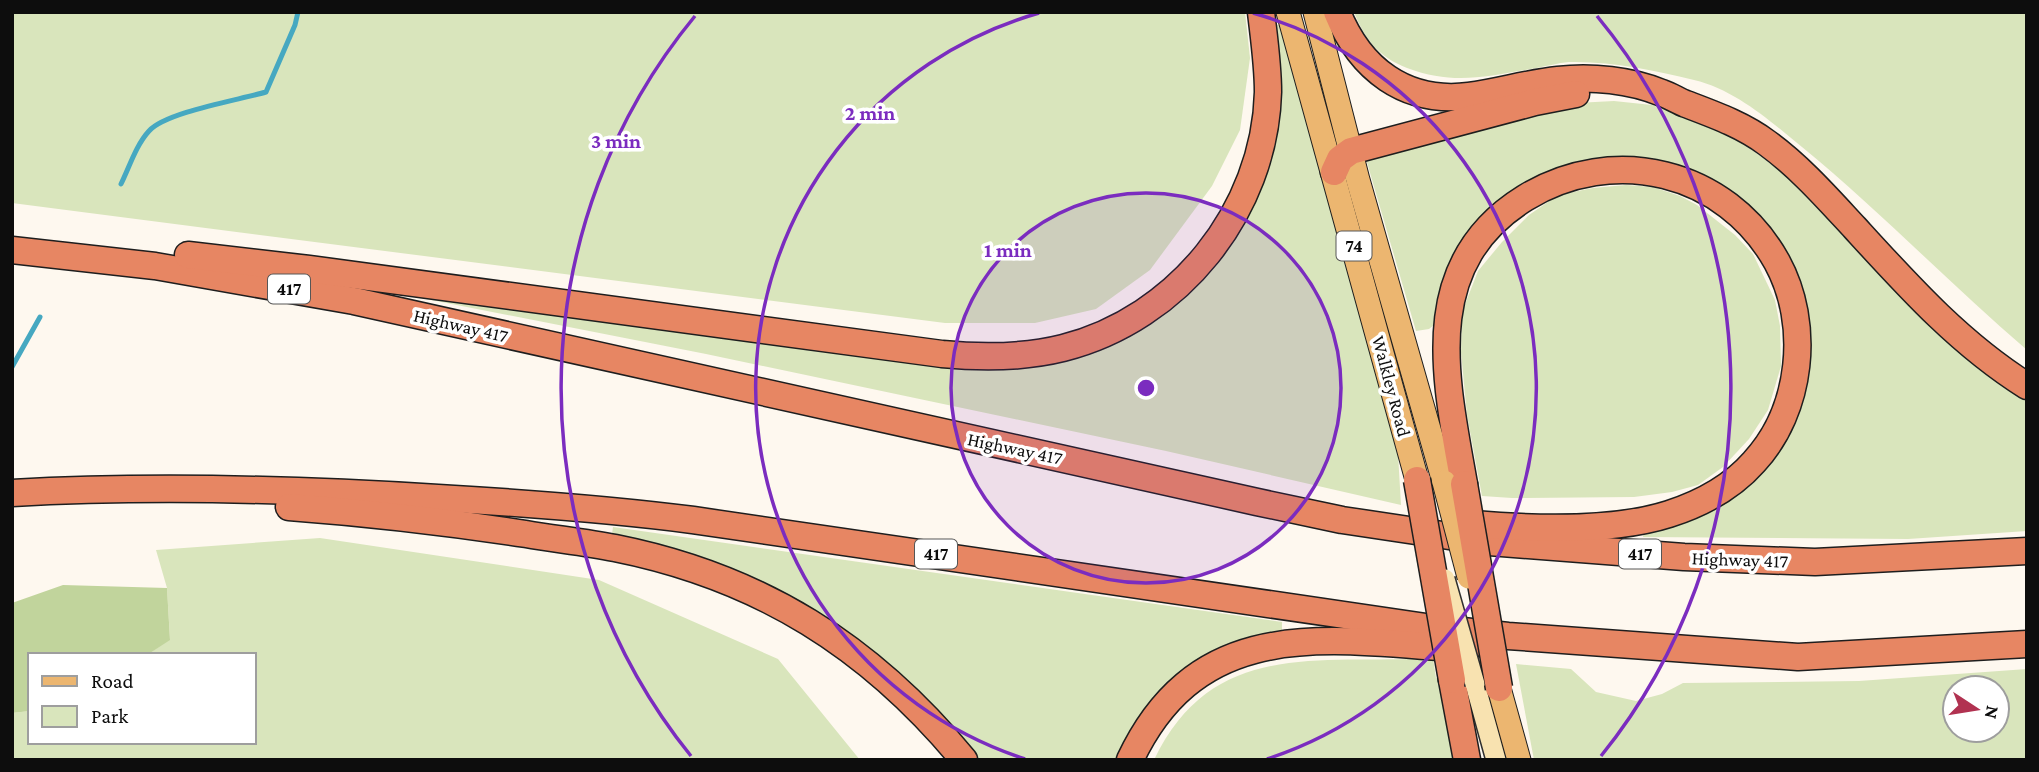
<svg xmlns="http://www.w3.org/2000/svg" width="2039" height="772" font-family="'Crimson Pro',serif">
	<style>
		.green { fill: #d9e5bc; fill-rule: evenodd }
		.forest { fill: #c1d49c }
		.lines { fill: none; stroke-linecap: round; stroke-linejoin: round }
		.stream { stroke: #46a8c1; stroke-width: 5 }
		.secondary-casing { stroke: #2f2f2f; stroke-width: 22 }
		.primary-casing { stroke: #1e1e1e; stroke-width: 25 }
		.motorway-casing { stroke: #1e1e1e; stroke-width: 29 }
		.secondary { stroke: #f8e2b0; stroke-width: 19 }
		.primary { stroke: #ecb670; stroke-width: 23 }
		.motorway { stroke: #e78663; stroke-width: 26 }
		.secondary-bridge-casing { stroke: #2f2f2f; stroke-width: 22; stroke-linecap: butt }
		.primary-bridge-casing { stroke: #1e1e1e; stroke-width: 25; stroke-linecap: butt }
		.motorway-bridge-casing { stroke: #1e1e1e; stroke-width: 29; stroke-linecap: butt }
		.secondary-bridge { stroke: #f8e2b0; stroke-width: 19 }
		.primary-bridge { stroke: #ecb670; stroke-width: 23 }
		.motorway-bridge { stroke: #e78663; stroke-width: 26 }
		.ring { fill: none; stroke: #7b2cbf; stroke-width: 3.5 }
		.labels { text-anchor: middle; stroke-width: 7; stroke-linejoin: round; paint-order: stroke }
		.shield { fill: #fff; stroke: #565656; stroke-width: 2 }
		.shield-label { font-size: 18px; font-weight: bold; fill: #0d0d0d }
		.street-label { font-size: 19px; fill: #0d0d0d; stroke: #fff }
		.centre { fill: #7b2cbf; stroke: #fff; stroke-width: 3.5 }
		.ring-label { font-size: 21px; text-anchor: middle; font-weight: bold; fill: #7b2cbf; stroke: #fff; stroke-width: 7; stroke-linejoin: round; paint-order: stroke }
	</style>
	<rect width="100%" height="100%" fill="#fef8ef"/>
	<!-- green -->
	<g class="green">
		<polygon points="12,12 1245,12 1250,58 1240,130 1212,186 1150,270 1096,309 1035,323 945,323 12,203"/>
		<path d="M1354,12H2027V350C1950,284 1880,211 1802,147C1770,121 1736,90 1694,80C1653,70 1611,61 1569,62C1558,63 1547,66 1537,68C1488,76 1455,86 1407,68C1379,57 1365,40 1354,12Z"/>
		<polygon points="1281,24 1398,454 1401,505 1166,451 706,354 421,298 421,291 863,351 1099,347 1238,228 1270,27"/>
		<polygon points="1614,101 1652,105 1680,112 1734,137 1782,172 1873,265 2027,394 2027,531 1908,539 1643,537 1645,528 1690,514 1797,408 1783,253 1653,165 1504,204 1434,325 1429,329 1416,331 1366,159 1576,103"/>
		<polygon points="1626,185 1653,187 1680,196 1697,205 1735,235 1753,254 1775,300 1780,326 1781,366 1768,410 1749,439 1723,467 1698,485 1672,492 1634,497 1512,498 1482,496 1467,415 1461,352 1462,312 1478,271 1502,242 1529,215 1558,195 1593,188"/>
		<polygon points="613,527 1282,622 1282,635 1189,668 1167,685 1142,715 1121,760 973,760 894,671 611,541"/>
		<polygon points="320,538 599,580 778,659 860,760 12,760 12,713 30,711 30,742 254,742 254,655 147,655 170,639 167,588 156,550"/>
		<path d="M1433,658L1436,678H1440L1460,760H1154C1213,637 1321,665 1433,658Z"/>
		<path d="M1516,664L1571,669L1596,692L1636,701L1662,694L1683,683L1859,681L2027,669V760H1534ZM1955,688H1997V730H1955Z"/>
	</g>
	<!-- forest -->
	<polygon class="forest" points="63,585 167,588 170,640 147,655 30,655 30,711 12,713 12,603"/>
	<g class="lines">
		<!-- stream -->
		<g class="stream">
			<path d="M121,184C129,168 136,145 149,131C166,112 239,100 266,92L295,25L298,12"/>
			<polyline points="12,367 40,317"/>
		</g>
		<!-- secondary casing -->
		<g class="secondary-casing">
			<polyline id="secondary" points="1475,684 1496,760"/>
		</g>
		<!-- primary casing -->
		<g class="primary-casing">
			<g id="primary">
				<polyline points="1288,12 1417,480"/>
				<polyline points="1315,12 1358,180 1444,482"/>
				<polyline points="1499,688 1519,760"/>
			</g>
		</g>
		<!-- motorway casing -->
		<g class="motorway-casing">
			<g id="motorway">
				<path d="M1337,12C1360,69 1405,104 1469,96C1499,92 1528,83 1558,80C1591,76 1631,80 1662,93C1671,96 1678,101 1686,104C1715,115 1743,125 1767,143C1800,167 1828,199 1855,228C1908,286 1960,344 2027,386"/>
				<polyline points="1334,172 1340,159 1351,151 1535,102 1576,94"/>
				<polyline points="12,250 155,266 354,301 1257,502 1342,520 1489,542 1684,557 1815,562 2027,551"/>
				<path d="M188,255L309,269L942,354C983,358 1023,358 1063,348C1178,319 1265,211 1268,92C1268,65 1264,38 1261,12"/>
				<path d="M1464,484C1446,381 1417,265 1525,198C1613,144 1726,170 1777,262C1811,324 1802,410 1754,462C1732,487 1700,504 1669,514C1613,532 1532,529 1473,524"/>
				<path d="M12,493C155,485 296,489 438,498C523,503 608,509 693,520L1426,627L1508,636L1798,657L2027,644"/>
				<path d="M289,507C369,513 447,522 526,534C555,539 585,542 615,548C760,577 870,646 964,760"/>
				<polyline points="1452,680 1467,760"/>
				<path d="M1130,760C1200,611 1332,641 1467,649"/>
			</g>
		</g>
		<!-- secondary -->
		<use href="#secondary" class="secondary"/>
		<!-- primary -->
		<use href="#primary" class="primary"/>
		<!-- motorway -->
		<use href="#motorway" class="motorway"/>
		<!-- secondary-bridge casing -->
		<g class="secondary-bridge-casing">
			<polyline id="secondary-bridge" points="1445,579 1475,684"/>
		</g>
		<!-- primary-bridge casing -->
		<g class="primary-bridge-casing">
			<polyline id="primary-bridge" points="1444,482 1469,577"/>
		</g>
		<!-- motorway-bridge casing -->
		<g class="motorway-bridge-casing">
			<g id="motorway-bridge">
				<polyline points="1417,480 1452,680"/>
				<polyline points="1464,484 1499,688"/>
			</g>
		</g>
		<!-- secondary-bridge -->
		<use href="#secondary-bridge" class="secondary-bridge"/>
		<!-- primary-bridge -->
		<use href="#primary-bridge" class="primary-bridge"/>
		<!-- motorway-bridge -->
		<use href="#motorway-bridge" class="motorway-bridge"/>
	</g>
	<!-- distance rings -->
	<circle cx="1146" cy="388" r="195" fill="#7b2cbf" fill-opacity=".12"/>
	<g class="ring">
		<circle cx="1146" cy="388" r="195"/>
		<path d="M1025 759A390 390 0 0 1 1039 13M1253 13A390 390 0 0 1 1267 759"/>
		<path d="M691 756A585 585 0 0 1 695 16M1597 16A585 585 0 0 1 1601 756"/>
	</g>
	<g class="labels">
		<!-- shield labels -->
		<g class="shield">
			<rect x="1336.5" y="231.5" width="35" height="29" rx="5"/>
			<rect x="268" y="274.5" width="42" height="29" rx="5"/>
			<rect x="915" y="539.5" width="42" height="29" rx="5"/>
			<rect x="1619" y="539.5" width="42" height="29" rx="5"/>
		</g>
		<g class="shield-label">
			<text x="1354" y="252">74</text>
			<text x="289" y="295">417</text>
			<text x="936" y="560">417</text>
			<text x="1640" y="560">417</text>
		</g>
		<!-- street labels -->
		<g class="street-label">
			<text transform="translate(461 325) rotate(13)" y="7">Highway 417</text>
			<text transform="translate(1392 386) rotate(75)" y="7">Walkley Road</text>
			<text transform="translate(1015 448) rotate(12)" y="7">Highway 417</text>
			<text transform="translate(1740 559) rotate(2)" y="7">Highway 417</text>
		</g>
	</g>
	<circle cx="1146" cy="388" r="10" class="centre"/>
	<g class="ring-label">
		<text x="870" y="120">2 min</text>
		<text x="616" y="148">3 min</text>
		<text x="1008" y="257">1 min</text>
	</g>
	<!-- border -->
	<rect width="2039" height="772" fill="none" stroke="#0d0d0d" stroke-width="28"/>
	<!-- legend -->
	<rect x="28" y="653" width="228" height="91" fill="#ffffff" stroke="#9e9e9e" stroke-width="2"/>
	<rect x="42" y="676" width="35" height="10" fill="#ecb670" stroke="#9e9e9e" stroke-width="2"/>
	<text x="91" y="688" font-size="21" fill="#0d0d0d">Road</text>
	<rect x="42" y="706" width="35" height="21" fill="#d9e5bc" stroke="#9e9e9e" stroke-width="2"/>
	<text x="91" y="723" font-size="21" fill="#0d0d0d">Park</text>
	<!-- north arrow -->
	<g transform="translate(1976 709) rotate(102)"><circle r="33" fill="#ffffff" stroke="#9e9e9e" stroke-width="2"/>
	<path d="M0-5L12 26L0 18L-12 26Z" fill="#b13251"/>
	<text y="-10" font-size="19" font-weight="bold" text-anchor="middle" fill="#0d0d0d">N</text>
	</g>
</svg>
